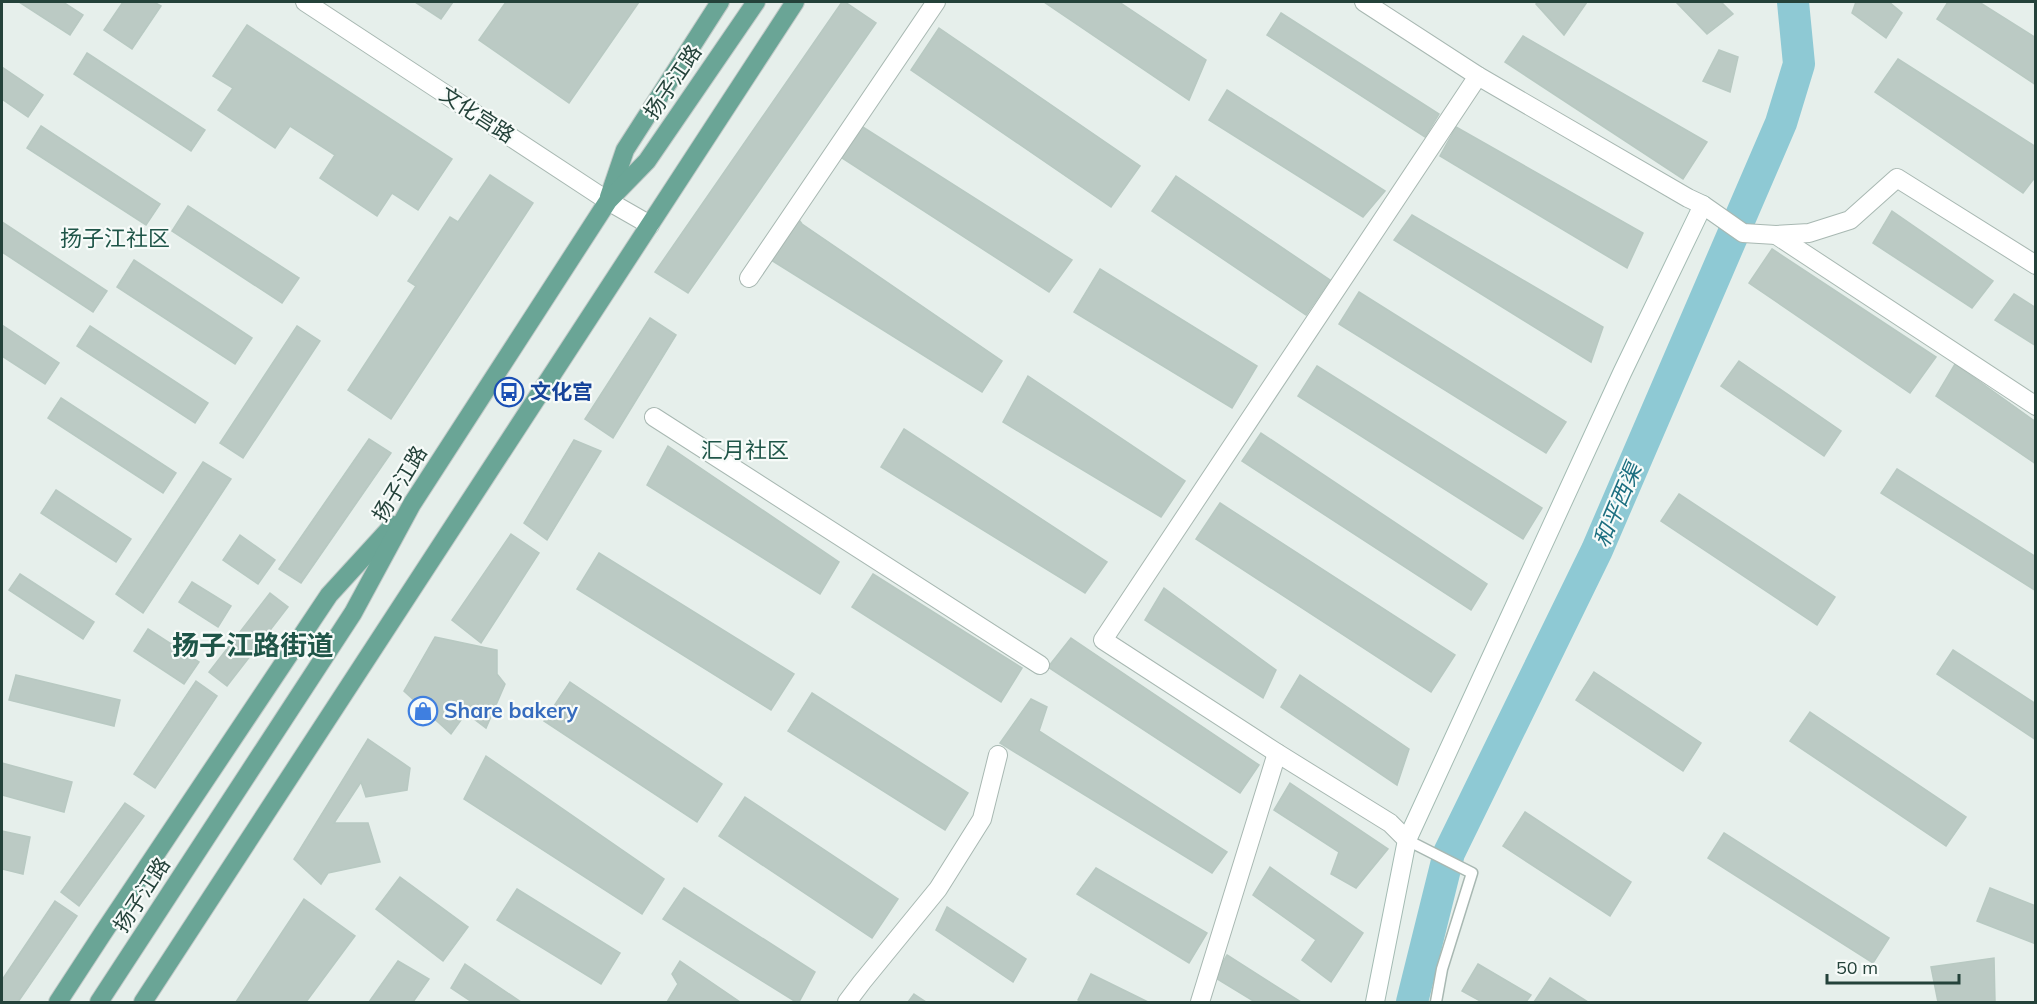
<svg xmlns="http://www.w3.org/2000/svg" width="2037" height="1004" font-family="Mulish,'Noto Sans SC',sans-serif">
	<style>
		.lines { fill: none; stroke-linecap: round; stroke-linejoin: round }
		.river { stroke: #8ec9d4; stroke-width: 32 }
		.building { fill: #bbcac4; stroke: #b8c9c2; stroke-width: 1.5 }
		.lane-casing { stroke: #a8b8b2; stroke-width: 13 }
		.street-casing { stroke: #a8b8b2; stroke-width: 20 }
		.secondary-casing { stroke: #a4bbb3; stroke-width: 20 }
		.primary-casing { stroke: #c2cac8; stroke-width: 20 }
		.lane { stroke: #fff; stroke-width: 10 }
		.street { stroke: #fff; stroke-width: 18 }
		.secondary { stroke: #fff; stroke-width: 18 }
		.primary { stroke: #6aa596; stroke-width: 18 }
		.labels { text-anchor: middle; stroke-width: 4.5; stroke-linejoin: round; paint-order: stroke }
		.street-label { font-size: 21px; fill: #24423a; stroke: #f7fbf9 }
		.transit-label { font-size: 21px; font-weight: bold; fill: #164399; stroke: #f7fbf9; text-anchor: start }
		.shop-label { font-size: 21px; font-weight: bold; fill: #366cbe; stroke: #f7fbf9; text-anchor: start }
		.neighbourhood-label { font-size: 22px; fill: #1f5548; stroke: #f7fbf9 }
		.water-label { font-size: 22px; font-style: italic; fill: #1c6f80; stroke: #f7fbf9 }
		.district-label { font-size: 27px; font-weight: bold; fill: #1f5548; stroke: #f7fbf9 }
	</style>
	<rect width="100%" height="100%" fill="#e6efeb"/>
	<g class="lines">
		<!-- river -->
		<polyline class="river" points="1412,1002 1449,853 1597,550 1781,123 1799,64 1793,2"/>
	</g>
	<!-- building -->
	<g class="building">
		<polygon points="19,2 63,2 83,15 70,35"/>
		<polygon points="123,2 154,2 161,6 132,49 104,30"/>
		<polygon points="415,2 453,2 441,19"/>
		<polygon points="506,2 639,2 569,103 479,40"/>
		<polygon points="842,2 845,2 876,23 688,293 655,272"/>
		<polygon points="1044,2 1119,2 1206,60 1189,100"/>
		<polygon points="1538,2 1587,2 1564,35 1536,4"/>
		<polygon points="1676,2 1721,2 1733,14 1707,34"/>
		<polygon points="1856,2 1889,2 1902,13 1886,38 1852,13"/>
		<polygon points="1948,2 1979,2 2036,38 2036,85 1937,19"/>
		<polygon points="1281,13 1439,114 1425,137 1267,35"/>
		<polygon points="247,25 452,159 418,210 392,193 377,216 320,178 335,155 290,126 275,148 218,110 233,88 213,76"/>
		<polygon points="939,28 1140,166 1111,207 911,70"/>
		<polygon points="1523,36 1707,142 1683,179 1505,62"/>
		<polygon points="1719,50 1738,57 1730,92 1703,81"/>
		<polygon points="87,53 205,130 191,151 74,74"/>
		<polygon points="1898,59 2036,147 2036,176 2023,193 1875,92"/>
		<polygon points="2,67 43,95 28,117 2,99"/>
		<polygon points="1227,90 1385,191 1363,217 1209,120"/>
		<polygon points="858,124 1072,260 1049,292 839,156"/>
		<polygon points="41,126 160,204 146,225 27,148"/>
		<polygon points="1456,127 1643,233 1627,268 1440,156"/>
		<polygon points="490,175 533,203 391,419 348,390 416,286 408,281 450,217 458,222"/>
		<polygon points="1176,176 1330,280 1306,315 1152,211"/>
		<polygon points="188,206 299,278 282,303 172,231"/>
		<polygon points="1892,211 1993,281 1972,308 1873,243"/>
		<polygon points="1412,215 1603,327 1591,362 1394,240"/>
		<polygon points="797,217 802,224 1002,361 982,392 771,260"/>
		<polygon points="2,222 107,291 93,312 2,252"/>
		<polygon points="1772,249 1936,357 1910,393 1749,283"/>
		<polygon points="134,260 252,338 235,364 117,287"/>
		<polygon points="1100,269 1257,366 1232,408 1074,312"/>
		<polygon points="1359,292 1566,422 1546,453 1339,324"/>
		<polygon points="2014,294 2036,308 2036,346 1995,320"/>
		<polygon points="650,318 676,335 613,438 585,419"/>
		<polygon points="2,325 59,363 45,384 2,356"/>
		<polygon points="90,326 208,403 195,423 77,346"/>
		<polygon points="297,326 320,341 243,458 220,443"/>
		<polygon points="1739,361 1841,431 1824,456 1721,386"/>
		<polygon points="1955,364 2036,422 2036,464 1936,396"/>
		<polygon points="1317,366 1542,508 1523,539 1298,396"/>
		<polygon points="1028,376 1185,481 1161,517 1003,422"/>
		<polygon points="61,398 176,473 163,493 48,418"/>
		<polygon points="904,429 1107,562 1085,593 881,467"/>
		<polygon points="1261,433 1487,584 1471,610 1242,461"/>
		<polygon points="369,439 391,453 301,583 279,569"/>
		<polygon points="574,440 601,451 547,540 524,523"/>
		<polygon points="668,446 839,562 820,594 647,485"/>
		<polygon points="203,462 231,479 143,613 116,594"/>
		<polygon points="1897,469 2036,557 2036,591 1881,493"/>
		<polygon points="56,490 131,539 116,562 41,513"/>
		<polygon points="1679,494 1835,597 1817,625 1661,521"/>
		<polygon points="1220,503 1455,655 1431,692 1196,539"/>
		<polygon points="511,534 539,553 481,643 452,620"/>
		<polygon points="240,535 275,560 258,584 223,560"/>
		<polygon points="599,553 794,674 771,710 577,589"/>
		<polygon points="20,574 94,622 83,639 9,590"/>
		<polygon points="873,574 1022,668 1001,702 852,607"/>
		<polygon points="192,582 231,606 218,627 179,602"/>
		<polygon points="1164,588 1276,670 1263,698 1145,620"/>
		<polygon points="270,593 288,607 227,686 209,672"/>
		<polygon points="148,629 199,662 184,684 134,651"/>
		<polygon points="435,637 497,650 497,674 505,684 486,728 466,713 451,734 404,691"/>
		<polygon points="1071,638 1259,765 1240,793 1048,667"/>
		<polygon points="1953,650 2036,704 2036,740 1937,674"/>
		<polygon points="1594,672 1701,743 1683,771 1576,700"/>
		<polygon points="16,675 120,700 114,726 9,700"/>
		<polygon points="1300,675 1409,749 1397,785 1281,707"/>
		<polygon points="196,681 217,696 155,788 134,774"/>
		<polygon points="570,682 722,784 697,822 544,721"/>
		<polygon points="812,693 968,793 945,830 788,731"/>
		<polygon points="1031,699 1047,707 1039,731 1227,852 1212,873 1000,743"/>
		<polygon points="1810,712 1966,817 1946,846 1790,741"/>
		<polygon points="368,739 410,768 407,790 366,797 361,782 334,823 368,823 380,862 328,873 321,884 294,859"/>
		<polygon points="486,756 664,879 642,914 464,799"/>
		<polygon points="2,763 72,782 64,812 2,795"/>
		<polygon points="1290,783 1388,849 1356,888 1331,874 1339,852 1274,810"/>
		<polygon points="745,797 898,899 872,938 719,836"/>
		<polygon points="125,803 144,816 79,906 61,892"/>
		<polygon points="1525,812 1631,882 1610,916 1503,846"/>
		<polygon points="2,831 30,837 23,874 2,869"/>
		<polygon points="1724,833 1889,938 1873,963 1708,858"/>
		<polygon points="1270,867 1363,933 1331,982 1302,960 1316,940 1253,895"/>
		<polygon points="1096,868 1207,933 1189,963 1077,894"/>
		<polygon points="400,877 468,927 443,961 376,909"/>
		<polygon points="684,888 815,972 799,1002 796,1002 663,919"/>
		<polygon points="1990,888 2036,906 2036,944 1977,921"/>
		<polygon points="517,889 620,953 601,984 497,920"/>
		<polygon points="304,899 355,936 306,1002 236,1002"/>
		<polygon points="55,901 77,916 18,1002 2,1002 2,980"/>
		<polygon points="947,907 1026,959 1013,982 936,930"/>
		<polygon points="1227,955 1301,1002 1255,1002 1214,977"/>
		<polygon points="1994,958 1995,1002 1938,1002 1931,967"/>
		<polygon points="398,961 429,979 413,1002 369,1002"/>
		<polygon points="680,961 740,1002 667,1002 678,984 672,974"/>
		<polygon points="465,964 521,1002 472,1002 451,988"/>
		<polygon points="1478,964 1531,995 1526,1002 1482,1002 1462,991"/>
		<polygon points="1091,974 1148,1002 1082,1002 1078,1000"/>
		<polygon points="1550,978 1588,1002 1534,1002"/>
		<polygon points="914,994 926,1002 908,1002"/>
	</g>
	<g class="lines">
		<!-- lane casing -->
		<g class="lane-casing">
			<polyline id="lane" points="1407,840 1472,873 1442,969 1436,1002"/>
		</g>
		<!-- street casing -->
		<g class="street-casing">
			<g id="street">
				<polyline points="305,2 608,201 650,225"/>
				<polyline points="1364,2 1478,76 1688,198 1703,205 1743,233 1776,235 1809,233 1850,220 1897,178 2036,265"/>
				<polyline points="1776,235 2036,406"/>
				<polyline points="749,278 936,2"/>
				<polyline points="654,417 1040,665"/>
				<polyline points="1407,840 1390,823 1277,753 1103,640 1478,76"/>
				<polyline points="847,1002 862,982 938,889 982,819 998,755"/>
				<polyline points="1200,1002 1277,753"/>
			</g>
		</g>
		<!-- secondary casing -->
		<g class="secondary-casing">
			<polyline id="secondary" points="1375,1002 1407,840 1622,373 1703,205"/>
		</g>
		<!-- primary casing -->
		<g class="primary-casing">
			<g id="primary">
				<polyline points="609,197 625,150 720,2"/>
				<polyline points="58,1002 103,933 329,595 393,525"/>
				<polyline points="99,1002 353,613 412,504 608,201 647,161 756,2"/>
				<polyline points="143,1002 795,2"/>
			</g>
		</g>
		<!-- lane -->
		<use href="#lane" class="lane"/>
		<!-- street -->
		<use href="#street" class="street"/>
		<!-- secondary -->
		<use href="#secondary" class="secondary"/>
		<!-- primary -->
		<use href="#primary" class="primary"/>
	</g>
	<!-- icons -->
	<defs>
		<g id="bus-ring" transform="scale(1.5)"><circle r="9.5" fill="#f7fbf9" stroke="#1a4fb4" stroke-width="1.5"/><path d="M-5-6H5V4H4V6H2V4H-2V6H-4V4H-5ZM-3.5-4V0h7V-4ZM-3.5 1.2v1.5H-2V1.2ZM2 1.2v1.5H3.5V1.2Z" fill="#1a4fb4"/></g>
		<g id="shop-ring" transform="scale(1.5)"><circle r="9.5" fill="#f7fbf9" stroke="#3f7fe0" stroke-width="1.5"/><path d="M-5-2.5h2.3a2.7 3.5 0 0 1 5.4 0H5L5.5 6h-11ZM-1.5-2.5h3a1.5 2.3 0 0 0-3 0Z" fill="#3f7fe0"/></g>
	</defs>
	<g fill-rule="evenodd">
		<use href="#bus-ring" x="509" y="392"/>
		<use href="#shop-ring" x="423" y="711"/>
	</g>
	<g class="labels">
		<!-- street labels -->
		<g class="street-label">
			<text transform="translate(673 82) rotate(-56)" y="7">扬子江路</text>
			<text transform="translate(477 115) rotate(33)" y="7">文化宫路</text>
			<text transform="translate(400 484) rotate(-59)" y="7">扬子江路</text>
			<text transform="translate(142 895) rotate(-57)" y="7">扬子江路</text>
		</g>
		<!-- transit labels -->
		<g class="transit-label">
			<text x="530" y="399">文化宫</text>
		</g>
		<!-- shop labels -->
		<g class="shop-label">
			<text x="444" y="718">Share bakery</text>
		</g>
		<!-- neighbourhood labels -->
		<g class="neighbourhood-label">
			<text x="115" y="246">扬子江社区</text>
			<text x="745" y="458">汇月社区</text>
		</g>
		<!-- water labels -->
		<g class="water-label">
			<text transform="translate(1617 505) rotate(-67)" y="8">和平西渠</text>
		</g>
		<!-- district labels -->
		<g class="district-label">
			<text x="253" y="655">扬子江路街道</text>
		</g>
	</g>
	<!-- border -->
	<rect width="2037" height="1004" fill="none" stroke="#24423a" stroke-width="6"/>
	<!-- scale -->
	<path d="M1827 974v9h132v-9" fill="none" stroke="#24423a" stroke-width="3"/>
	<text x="1836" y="974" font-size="18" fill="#24423a" stroke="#f7fbf9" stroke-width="4.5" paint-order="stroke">50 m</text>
</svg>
